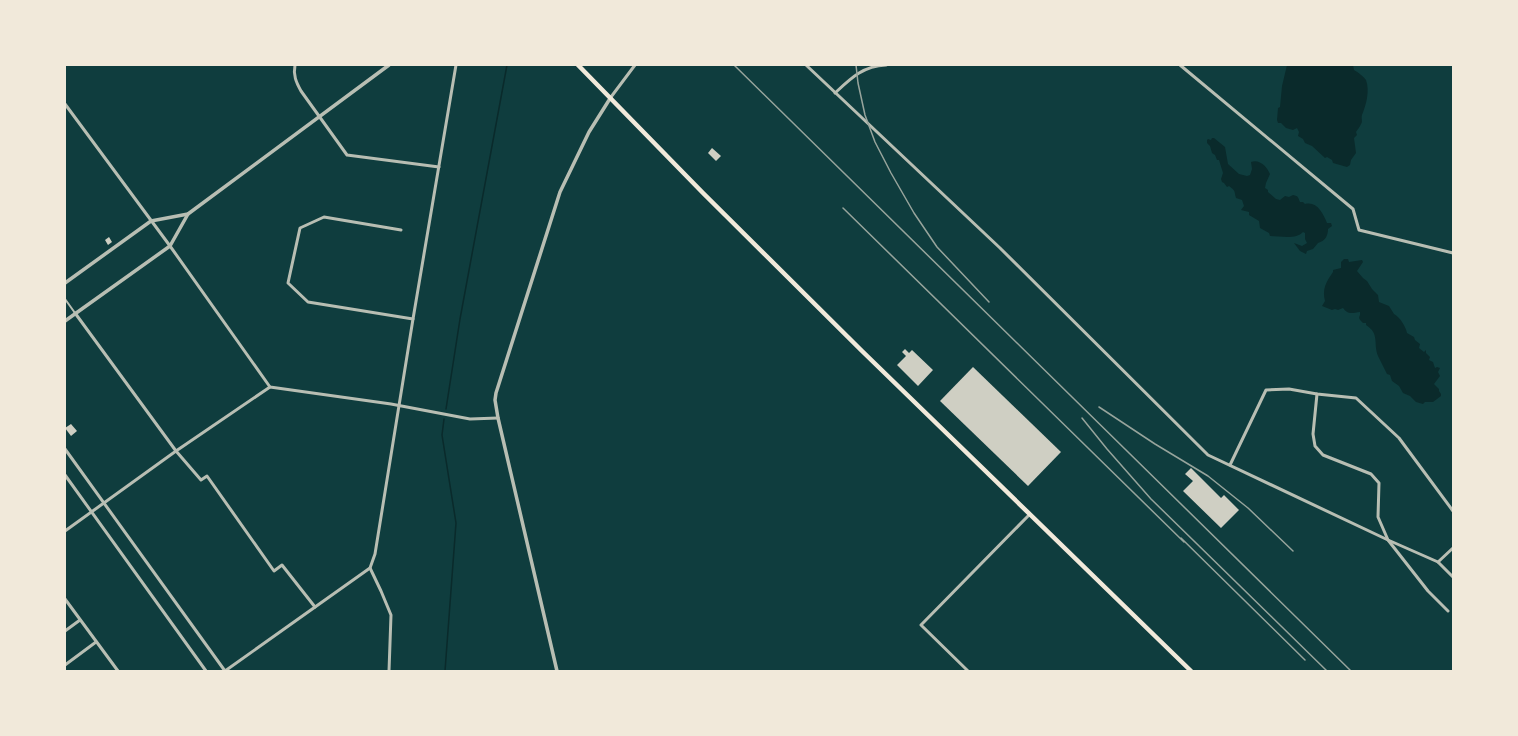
<svg xmlns="http://www.w3.org/2000/svg" width="1518" height="736" font-family="Barlow,sans-serif">
	<style>
		.water { fill: #0a2a2b }
		.lines { fill: none; stroke-linecap: round; stroke-linejoin: round }
		.stream { stroke: #0a2a2b; stroke-width: 1.5 }
		.building { fill: #cfcfc3 }
		.pedestrian { stroke: #b8beb3; stroke-width: 2 }
		.minor { stroke: #b8beb3; stroke-width: 3 }
		.tertiary { stroke: #b8beb3; stroke-width: 3.5 }
		.primary { stroke: #f1e9da; stroke-width: 4.5 }
		.rail { stroke: #97a49c; stroke-width: 1.5 }
	</style>
	<rect width="100%" height="100%" fill="#0f3d3e"/>
	<!-- water -->
	<g class="water">
		<path d="M1287,65H1353L1354,70C1358,72 1364,77 1366,80C1370,91 1366,105 1362,115C1361,118 1363,122 1361,124C1360,127 1357,130 1356,132L1357,135L1354,138L1356,153L1351,160L1350,165L1347,167L1333,163L1332,160L1327,157L1325,158L1312,146L1305,143L1303,139L1298,136L1299,132L1297,128L1293,130L1286,128L1281,123H1278L1277,120L1278,108L1280,107L1282,86Z"/>
		<path d="M1212,138H1214L1225,147L1228,164L1239,174L1247,176L1250,175L1252,169L1251,162C1260,159 1267,167 1270,174L1266,183L1265,188L1268,190V192L1276,199L1280,200L1285,196L1289,197L1293,195C1299,196 1298,198 1300,202H1303L1305,204C1317,201 1323,213 1327,223H1331L1332,226L1328,229C1328,236 1325,241 1318,243L1313,249L1307,251L1306,254L1300,251L1294,243L1302,246L1307,243L1305,239V233L1303,232C1296,240 1280,236 1270,236L1269,233L1260,228L1259,221L1249,215V212L1241,210L1244,206L1242,200L1236,198C1234,191 1236,191 1229,186L1227,187L1224,183L1222,182L1221,179L1223,173L1219,160H1217L1215,155L1212,153L1210,146L1207,143V140L1208,139L1211,140Z"/>
		<path d="M1344,259H1348L1349,262L1362,260L1363,262L1357,271L1363,278L1367,281L1372,289L1378,295L1379,302L1389,306L1394,314C1400,317 1406,327 1407,333L1414,337L1415,340L1420,344L1419,348L1424,352L1426,350V353L1430,357L1429,360L1433,362L1435,368L1437,367L1440,368L1438,372L1440,376L1434,384L1439,389V391L1441,394V396L1433,402H1425L1423,404L1416,402L1410,396L1403,393L1399,386L1392,381L1390,375L1387,374C1384,368 1381,362 1378,356C1373,343 1380,334 1366,325V323H1363C1356,316 1361,318 1360,312C1352,313 1348,315 1343,308L1338,310L1335,309L1332,310L1322,306L1325,301C1322,289 1326,282 1333,272V270L1341,268V262Z"/>
	</g>
	<g class="lines">
		<!-- stream -->
		<g class="stream">
			<polyline points="446,409 460,319 507,65"/>
			<polyline points="444,419 442,435 456,523 445,671"/>
		</g>
	</g>
	<!-- building -->
	<g class="building">
		<polygon points="712,148 721,156 716,161 708,153"/>
		<polygon points="109,237 112,242 108,245 105,240"/>
		<polygon points="905,349 909,353 912,350 933,370 918,386 897,365 906,356 902,352"/>
		<polygon points="973,367 1061,452 1028,486 940,401"/>
		<polygon points="71,424 77,431 71,436 65,428"/>
		<polygon points="1191,468 1221,498 1224,495 1239,510 1221,528 1183,491 1193,481 1185,474"/>
	</g>
	<g class="lines">
		<!-- pedestrian -->
		<polyline class="pedestrian" points="65,299 75,313"/>
		<!-- minor -->
		<g class="minor">
			<path d="M295,65C293,75 296,82 301,91L347,155L439,167"/>
			<polyline points="806,65 1000,248 1208,455 1388,540 1428,591 1448,611"/>
			<polyline points="1180,65 1353,209 1359,230 1453,253"/>
			<path d="M835,93C851,78 863,66 886,65"/>
			<polyline points="611,97 635,65"/>
			<polyline points="65,104 170,246 270,387 391,404 470,419 498,418"/>
			<polyline points="401,230 324,217 300,228 288,283 308,302 413,319"/>
			<polyline points="75,313 176,451 201,480 207,476 274,571 282,565 315,607"/>
			<polyline points="1317,394 1313,434 1315,446 1323,455 1371,474 1379,483 1378,517 1388,540 1438,562 1453,577"/>
			<polyline points="65,449 225,671 370,568 375,554 413,319 456,65"/>
			<polyline points="1230,465 1266,390 1289,389 1317,394 1356,398 1399,438 1453,511"/>
			<polyline points="65,475 206,671"/>
			<polyline points="65,531 176,451 270,387"/>
			<polyline points="1438,562 1453,548"/>
			<polyline points="370,568 381,591 391,615 389,671"/>
			<polyline points="65,599 118,671"/>
			<polyline points="65,631 80,620"/>
			<polyline points="65,665 96,642"/>
			<polyline points="968,671 921,625 1030,514"/>
		</g>
		<!-- tertiary -->
		<g class="tertiary">
			<polyline points="65,283 151,221 188,214 389,65"/>
			<polyline points="65,321 170,246 188,214"/>
			<polyline points="557,671 498,418 495,400 496,393 560,192 589,132 611,97"/>
		</g>
		<!-- primary -->
		<polyline class="primary" points="578,65 703,193 862,351 1191,671"/>
		<!-- rail -->
		<g class="rail">
			<polyline points="734,65 1351,671"/>
			<polyline points="856,65 858,83 865,115 875,142 891,173 914,213 937,247 989,302"/>
			<polyline points="843,208 1184,542"/>
			<polyline points="1099,407 1155,444 1208,476 1248,508 1293,551"/>
			<polyline points="1082,418 1107,449 1151,499 1327,671"/>
			<polyline points="1181,538 1305,660"/>
		</g>
	</g>
	<!-- border -->
	<rect width="1518" height="736" fill="none" stroke="#f1e9da" stroke-width="132"/>
</svg>
